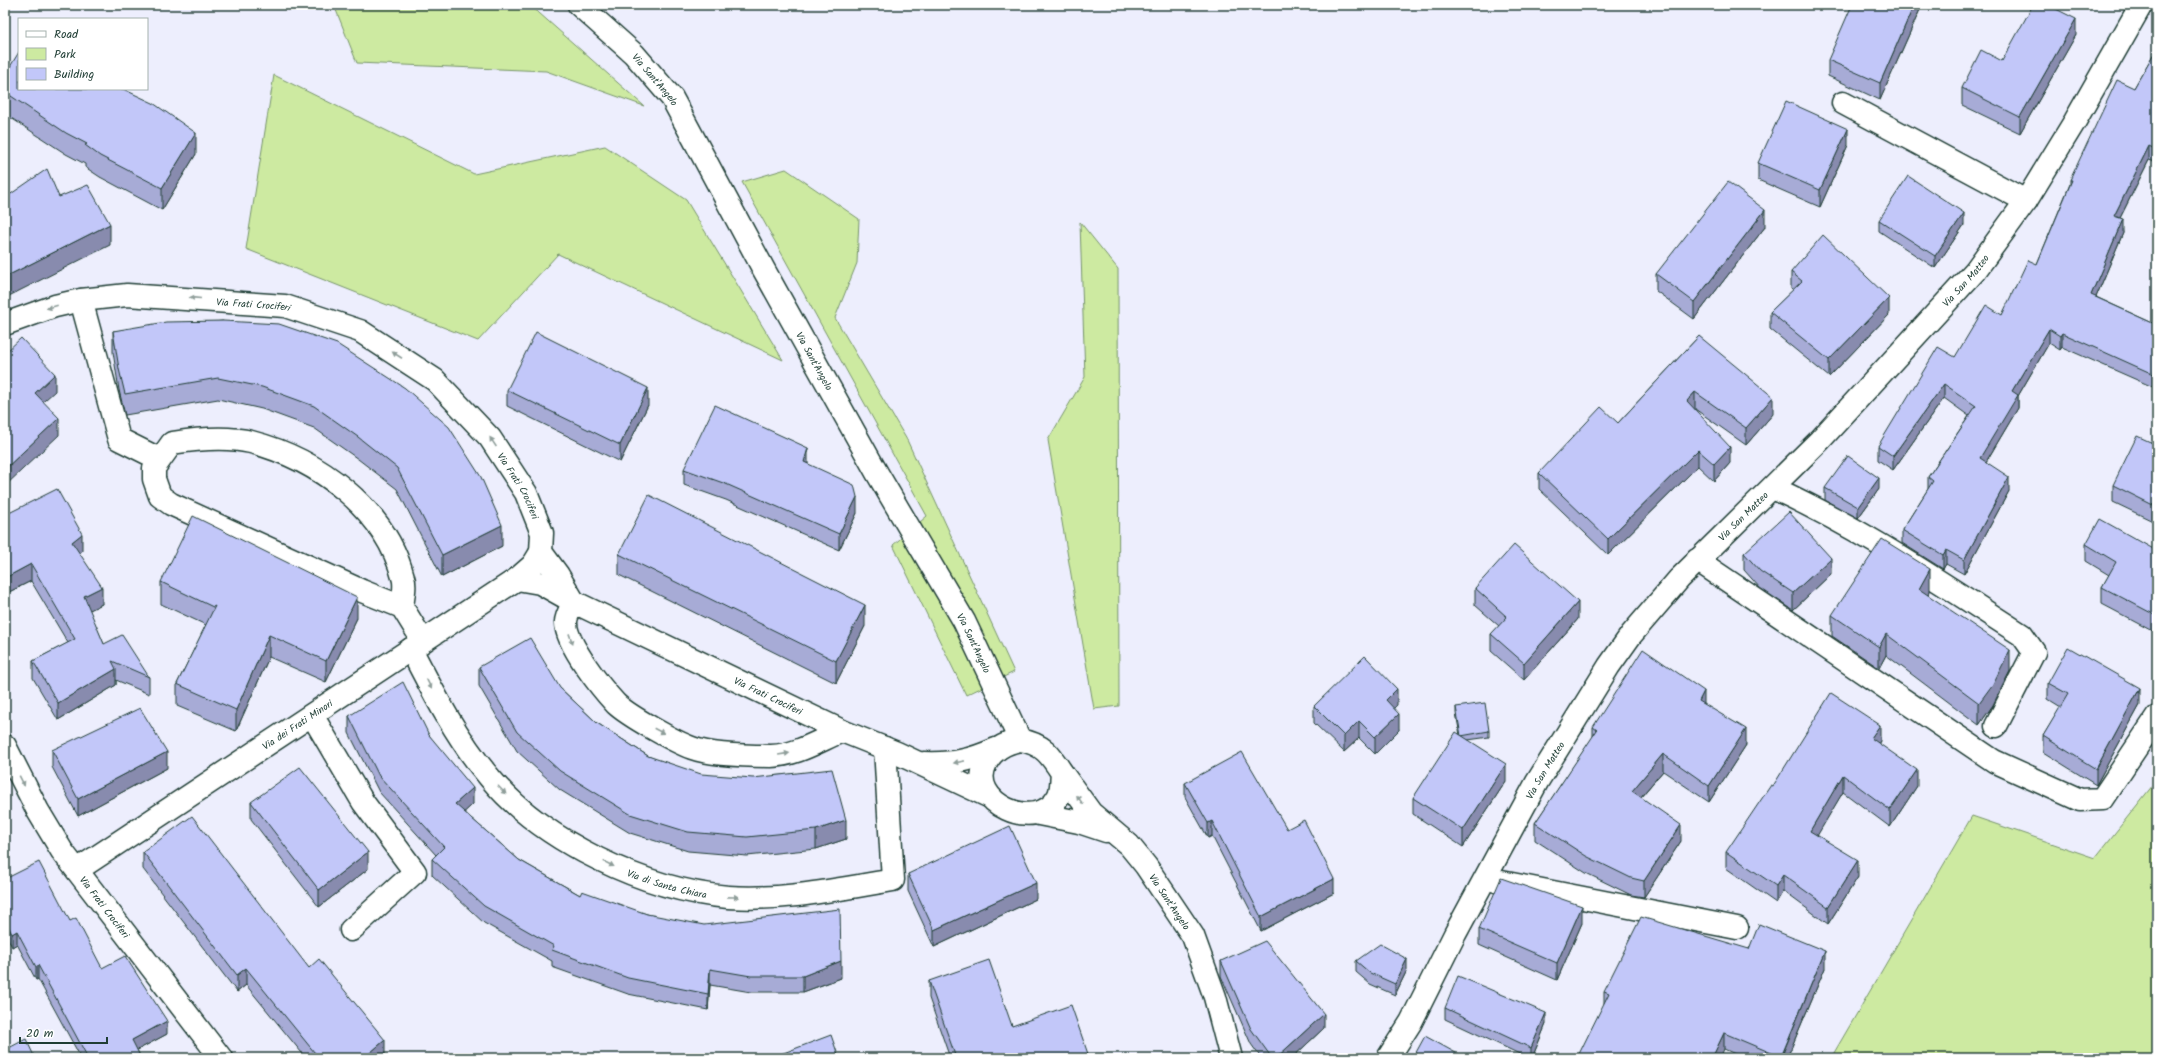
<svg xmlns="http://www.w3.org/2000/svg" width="2162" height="1063" font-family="Kalam,sans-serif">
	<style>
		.green { fill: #cdeaa1; stroke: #76946a }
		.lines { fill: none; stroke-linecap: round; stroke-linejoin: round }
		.minor-casing { stroke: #1f3d34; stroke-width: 25 }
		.minor { stroke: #fff; stroke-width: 22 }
		.wall { fill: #a7abd6; stroke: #1f3d34 }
		.shaded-wall { fill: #888bae; stroke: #1f3d34 }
		.building { fill: #c2c7f9; stroke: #1f3d34 }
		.oneway { fill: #8f9e9a }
		.labels { text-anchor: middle; stroke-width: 3.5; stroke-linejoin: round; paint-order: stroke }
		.street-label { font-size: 10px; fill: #1f3d34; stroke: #fff }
	</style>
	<rect width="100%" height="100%" fill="#edeefd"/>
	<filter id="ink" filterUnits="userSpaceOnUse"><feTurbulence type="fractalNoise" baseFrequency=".025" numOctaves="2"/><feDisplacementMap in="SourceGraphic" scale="8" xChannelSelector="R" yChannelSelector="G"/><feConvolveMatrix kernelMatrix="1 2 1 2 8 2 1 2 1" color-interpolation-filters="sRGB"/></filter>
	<g filter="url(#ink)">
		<!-- green -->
		<g class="green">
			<polygon points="334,5 530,5 644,106 546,71 357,63"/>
			<polygon points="274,75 474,174 605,146 686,200 783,360 558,254 478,341 246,249"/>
			<polygon points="786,169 859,219 857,263 835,318 907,440 1014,672 966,695 893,545 927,516 742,182"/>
			<polygon points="1080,222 1118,269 1119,706 1094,709 1048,440 1085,377"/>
			<polygon points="2157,780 2157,1058 1831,1058 1972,816 2095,858"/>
		</g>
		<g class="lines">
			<!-- minor casing -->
			<g class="minor-casing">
				<g id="minor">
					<path id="s1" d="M579,5L634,54L672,98L764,270L877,473L964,621L1020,740"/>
					<polyline points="1843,103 2026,201"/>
					<polyline points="81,300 119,439 159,459"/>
					<path id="s2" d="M5,324L55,306L81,300L127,295L285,306L360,331L435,380L490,438L526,493L542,533L541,552L558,575L574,602"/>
					<path d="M1773,488C1861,528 1941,583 2022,635L2034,652L1996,726"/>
					<polyline points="1697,560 1994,761 2080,800 2102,799 2157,717"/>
					<path id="s3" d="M517,579L540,583L574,602L842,731L897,753L988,796"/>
					<path d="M574,602C571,608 566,616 566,622C565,643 602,689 616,704C629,716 675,742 692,748C711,755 750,756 771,756C797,755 818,741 842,731"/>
					<path d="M402,607C403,598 406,585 403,577C385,508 317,459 251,442C226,436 197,439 172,443L154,468V479L160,496L171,504L362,591L402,607L423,641"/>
					<path id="s4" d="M411,649C434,694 457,739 490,778C543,842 646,890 728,897C783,901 839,889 893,880L885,748"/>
					<polyline points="312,715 363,802 415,872 351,930"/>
					<path d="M1020,740C1043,744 1050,754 1062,773C1061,781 1062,790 1058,797C1037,835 966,802 986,763C993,749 1005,743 1020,740Z"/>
					<path id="s5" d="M5,746L38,811L62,851L221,1058"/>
					<path d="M924,763C953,764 969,761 996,749"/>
					<path id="s6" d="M1062,773L1091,813L1129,845L1146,866L1193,936L1215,997L1231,1058"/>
					<polyline points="1039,814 1079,822 1106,831"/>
					<path id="s7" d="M77,870L517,579L533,565L541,552"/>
					<polyline points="1496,881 1737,928"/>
					<path id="s8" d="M1388,1058L1411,1022L1455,934L1537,782L1609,666L1631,635L1679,579L1820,440L1975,271L2026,201L2075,121L2141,5"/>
				</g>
			</g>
			<!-- minor -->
			<use href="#minor" class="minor"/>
		</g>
		<!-- wall -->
		<g class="wall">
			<polygon points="1922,5 1880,100 1828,76 1828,60"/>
			<polygon points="2076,35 2020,133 1962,105 1962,88 2002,61"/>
			<polygon points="2157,48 2157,157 2155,162 2149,160 2120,218 2123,233 2096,297 2157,325 2153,387 2062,347 2060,350 2049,343 2018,396 2018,408 1986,462 2009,491 1964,574 1946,564 1943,569 1902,543 1902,530 1928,489 1928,477 1969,416 1944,398 1893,470 1878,460 1878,446 1955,357 2002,315 2037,264 2070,184 2070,180 2134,88"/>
			<polygon points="5,75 196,154 162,210 100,177 85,167 85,164 66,154 5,114"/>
			<polygon points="1848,145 1820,207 1758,180 1758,163"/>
			<polygon points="1879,220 1964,225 1935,268 1879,231"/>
			<polygon points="1765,227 1694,319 1656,291 1656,274"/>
			<polygon points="1791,272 1889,315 1829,377 1770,329 1770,312 1793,290 1791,288"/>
			<polygon points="223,321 502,546 442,577 397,489 358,459 314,428 262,409 218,399 125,415 119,390 113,352 113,331"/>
			<polygon points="1699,336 1773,414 1746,445 1695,409 1730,463 1714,481 1698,466 1608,555 1539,489 1539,473 1618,423"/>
			<polygon points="507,390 648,405 620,462 507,406"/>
			<polygon points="2157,445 2157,523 2113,502 2113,485"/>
			<polygon points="808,464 857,513 839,550 726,500 684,485 684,469"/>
			<polygon points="1825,488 1879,489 1858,518 1825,500"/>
			<polygon points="5,515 82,551 79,553 102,604 89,610 104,644 149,677 149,694 116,680 116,685 58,720 33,678 33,661 68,643 31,581 5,594"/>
			<polygon points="2086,544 2157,551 2157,633 2102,604 2102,587 2109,575 2086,561"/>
			<polygon points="1744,553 1831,574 1793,610 1760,588 1744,570"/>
			<polygon points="619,554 865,626 836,683 619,575"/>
			<polygon points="161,582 357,618 326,682 269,657 236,731 177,706 177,684 206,625 161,604"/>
			<polygon points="1475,588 1578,619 1524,680 1491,651 1491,634 1499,626 1475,605"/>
			<polygon points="1930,591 1928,595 2010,671 1993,705 1979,725 1886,655 1879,668 1832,636 1832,615"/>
			<polygon points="479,667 560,688 597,723 648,756 846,839 816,849 747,856 688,851 630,833 560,790 517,751 479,686"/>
			<polygon points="2048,683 2140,705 2096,785 2043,752 2043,736 2061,707 2048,699"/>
			<polygon points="1704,704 1746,745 1709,802 1663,771 1641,797 1681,841 1644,897 1631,895 1586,873 1535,840 1535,823 1593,737 1593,727"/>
			<polygon points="1397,705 1393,708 1399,730 1375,754 1359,738 1344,752 1314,723 1314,706"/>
			<polygon points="1456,707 1489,731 1489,737 1468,740 1506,781 1463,847 1413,814 1413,798 1460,735 1456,713"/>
			<polygon points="349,716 429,735 473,804 464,812 519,860 580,895 647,914 841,978 803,992 751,992 710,985 708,1010 628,994 552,967 552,961 484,923 432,875 432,859 436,855 379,792 349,733"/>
			<polygon points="1880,741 1878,744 1917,786 1890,827 1843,792 1817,835 1858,877 1828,924 1783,891 1776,903 1726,868 1726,852"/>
			<polygon points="52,750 167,768 78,816 52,767"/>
			<polygon points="1185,783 1287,829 1334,893 1261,931 1212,836 1208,838 1185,797"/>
			<polygon points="251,802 368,869 319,907 251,819"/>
			<polygon points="143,852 309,968 385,1057 384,1058 306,1058 246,985 237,992 143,869"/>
			<polygon points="908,874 1036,899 934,947 908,891"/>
			<polygon points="5,879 70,921 102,968 167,1034 137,1050 141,1058 81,1058 38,979 36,980 17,944 12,947 5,933"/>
			<polygon points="1582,923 1557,980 1479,945 1479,929"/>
			<polygon points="1749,949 1825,968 1787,1058 1744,1058 1724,1049 1604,1004 1604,991"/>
			<polygon points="1221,961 1324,1028 1292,1058 1261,1058 1251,1044 1221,976"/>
			<polygon points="1356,961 1407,970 1395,995 1370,984 1356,972"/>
			<polygon points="929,981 1012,1026 1088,1058 950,1058 929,998"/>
			<polygon points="1445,1008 1546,1024 1532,1058 1528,1058 1445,1019"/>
		</g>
		<!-- shaded-wall -->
		<g class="shaded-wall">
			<polygon points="1914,5 1922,5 1880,100 1880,83"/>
			<polygon points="2076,19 2076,35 2020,133 2020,117"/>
			<polygon points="1848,129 1848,145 1820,207 1820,190"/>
			<polygon points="196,133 196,154 162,210 162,188"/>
			<polygon points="2157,143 2157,157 2155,162 2155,149"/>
			<polygon points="2149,146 2149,160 2114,230 2114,216"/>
			<polygon points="1765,210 1765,227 1694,319 1694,302"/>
			<polygon points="1964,213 1964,225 1935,268 1935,256"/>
			<polygon points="2123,219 2123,233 2091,309 2091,295"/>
			<polygon points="110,224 110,245 5,298 5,277"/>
			<polygon points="1889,298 1889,315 1829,377 1829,360"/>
			<polygon points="2049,329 2049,343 2018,396 2018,408 1980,472 1980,458 2012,391"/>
			<polygon points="2062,333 2062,347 2060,350 2060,336"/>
			<polygon points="2157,364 2157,378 2153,387 2153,374"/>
			<polygon points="55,374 55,391 35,409 35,393"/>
			<polygon points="1944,384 1944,398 1893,470 1893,456"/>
			<polygon points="648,388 648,405 620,462 620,445"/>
			<polygon points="1695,392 1695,409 1687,417 1687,401"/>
			<polygon points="1773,397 1773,414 1746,445 1746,428"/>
			<polygon points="59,418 59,435 5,486 5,469"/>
			<polygon points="1730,447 1730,463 1714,481 1714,464"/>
			<polygon points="808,448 808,464 804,462"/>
			<polygon points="1698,450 1698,466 1608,555 1608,539"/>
			<polygon points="2009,477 2009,491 1964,574 1964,560"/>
			<polygon points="1879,478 1879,489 1858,518 1858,507"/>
			<polygon points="857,497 857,513 839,550 839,534"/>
			<polygon points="502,525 502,546 442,577 442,555"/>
			<polygon points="82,534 82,551 72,559 72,542"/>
			<polygon points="1946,550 1946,564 1943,569 1943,555"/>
			<polygon points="1831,558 1831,574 1793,610 1793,593"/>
			<polygon points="31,564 31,581 5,594 5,578"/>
			<polygon points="1930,569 1930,591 1919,610 1919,589"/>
			<polygon points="102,587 102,604 84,613 84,596"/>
			<polygon points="357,597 357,618 326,682 326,661"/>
			<polygon points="1578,602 1578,619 1524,680 1524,663"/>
			<polygon points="865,605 865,626 836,683 836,661"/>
			<polygon points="1886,634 1886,655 1879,668 1879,647"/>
			<polygon points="269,635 269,657 236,731 236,710"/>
			<polygon points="2010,650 2010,671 1993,705 1979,725 1979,703"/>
			<polygon points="116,669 116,685 58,720 58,703"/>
			<polygon points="2140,688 2140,705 2096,785 2096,769"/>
			<polygon points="1397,689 1397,705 1386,716 1386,700"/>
			<polygon points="1704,691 1704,708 1699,701"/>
			<polygon points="1399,714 1399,730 1375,754 1375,737"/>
			<polygon points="1359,721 1359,738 1344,752 1344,736"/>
			<polygon points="1880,725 1880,741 1871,755 1871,738"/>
			<polygon points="1746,729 1746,745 1709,802 1709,786"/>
			<polygon points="167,752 167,768 78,816 78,799"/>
			<polygon points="1663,754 1663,771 1632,807 1632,791"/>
			<polygon points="1506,764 1506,781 1463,847 1463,830"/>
			<polygon points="1917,770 1917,786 1890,827 1890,810"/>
			<polygon points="1843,775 1843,792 1810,848 1810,831"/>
			<polygon points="473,788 473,804 455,821 455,804"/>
			<polygon points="846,820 846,839 816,849 816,830"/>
			<polygon points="1212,821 1212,836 1208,838 1208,823"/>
			<polygon points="1681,825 1681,841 1644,897 1644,881"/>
			<polygon points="368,852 368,869 319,907 319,890"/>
			<polygon points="1858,860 1858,877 1828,924 1828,907"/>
			<polygon points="1783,875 1783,891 1776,903 1776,886"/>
			<polygon points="1334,879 1334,893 1261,931 1261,917"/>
			<polygon points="1036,883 1036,899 934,947 934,930"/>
			<polygon points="1582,906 1582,923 1557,980 1557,963"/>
			<polygon points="17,931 17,944 12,947 12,934"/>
			<polygon points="1825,951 1825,968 1787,1058 1781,1058"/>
			<polygon points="1407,959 1407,970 1395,995 1395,984"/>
			<polygon points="841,961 841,978 803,992 803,976"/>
			<polygon points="38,965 38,979 36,980 36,967"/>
			<polygon points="246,968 246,985 237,992 237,975"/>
			<polygon points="710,969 710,985 708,1010 708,994"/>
			<polygon points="1546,1013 1546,1024 1532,1058 1531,1058 1531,1048"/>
			<polygon points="1324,1014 1324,1028 1292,1058 1276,1058"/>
			<polygon points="167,1021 167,1034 132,1053 132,1040"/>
			<polygon points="1724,1033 1724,1049 1720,1058 1712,1058"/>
			<polygon points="385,1040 385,1057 384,1058 364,1058"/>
			<polygon points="1088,1054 1088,1058 1077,1058"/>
		</g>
		<!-- building -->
		<g class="building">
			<polygon points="1852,5 1914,5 1880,83 1828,60"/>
			<polygon points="2033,5 2048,5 2076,19 2020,117 1962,88 1981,50 2002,61"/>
			<polygon points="2157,48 2157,143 2155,149 2149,146 2114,216 2123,219 2091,295 2157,325 2157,364 2153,374 2062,333 2060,336 2049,329 2012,391 2018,395 1980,458 2009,477 1964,560 1946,550 1943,555 1902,530 1933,481 1928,477 1976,406 1944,384 1893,456 1878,446 1938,347 1955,357 1986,305 2002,315 2028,260 2037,264 2072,180 2070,180 2117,80 2134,88"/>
			<polygon points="19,52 19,89 123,89 153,103 196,133 162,188 100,156 85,145 87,144 66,133 5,92 5,75"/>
			<polygon points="1786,101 1848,129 1820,190 1758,163"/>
			<polygon points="47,169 59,197 88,185 110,224 5,277 5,198"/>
			<polygon points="1908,176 1964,213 1935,256 1879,220"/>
			<polygon points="1728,182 1765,210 1694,302 1656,274"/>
			<polygon points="1823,235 1889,298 1829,360 1770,312 1802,281 1791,272"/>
			<polygon points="223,321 279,324 337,344 405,388 449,427 481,477 502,525 442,555 397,468 358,437 314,406 262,387 218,378 125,394 119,369 113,331 166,322"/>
			<polygon points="536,332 648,388 620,445 507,390"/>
			<polygon points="1699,336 1773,397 1746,428 1695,392 1687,401 1730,447 1714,464 1698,450 1608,539 1539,473 1601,407 1618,423"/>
			<polygon points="21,338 55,374 35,393 59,418 5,469 5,353"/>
			<polygon points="715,405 808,448 804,462 854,485 857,497 839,534 726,484 684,469"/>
			<polygon points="2137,436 2157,445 2157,507 2113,485"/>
			<polygon points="1848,456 1879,478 1858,507 1825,488"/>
			<polygon points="57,489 82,534 72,542 102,587 84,596 104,644 122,635 149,677 112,661 116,669 58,703 33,661 75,639 31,564 5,578 5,515"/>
			<polygon points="649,495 865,605 836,661 619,554"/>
			<polygon points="1789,512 1831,558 1793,593 1760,571 1744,553"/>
			<polygon points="193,516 357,597 326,661 269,635 236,710 177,684 215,606 213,607 161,582"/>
			<polygon points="2100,519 2157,551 2157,616 2102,587 2116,562 2086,544"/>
			<polygon points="1882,539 1930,569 1919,589 2010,650 1993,684 1979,703 1886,634 1879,647 1832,615"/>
			<polygon points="1514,545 1578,602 1524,663 1491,634 1507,617 1475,588"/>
			<polygon points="530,638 560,688 597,723 648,756 701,774 753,778 832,769 846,820 816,830 747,837 688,832 630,814 560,771 517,732 479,667"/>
			<polygon points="2068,647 2140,688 2096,769 2043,736 2068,694 2048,683"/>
			<polygon points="1643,649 1704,691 1699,701 1746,729 1709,786 1663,754 1632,791 1681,825 1644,881 1631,878 1586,856 1535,823 1597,730 1593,727"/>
			<polygon points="1365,656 1397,689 1386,700 1399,714 1375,737 1359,721 1344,736 1314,706"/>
			<polygon points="403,682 429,735 473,788 455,804 519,860 580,895 582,891 647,914 704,925 840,909 841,961 803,976 751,976 710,969 708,994 628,978 552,950 554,946 484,906 432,859 444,847 379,776 349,716"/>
			<polygon points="1831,693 1880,725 1871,738 1917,770 1890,810 1843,775 1810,831 1858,860 1828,907 1783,875 1776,886 1726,852 1771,785 1773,786"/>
			<polygon points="1485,703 1489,731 1461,736 1456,707"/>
			<polygon points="140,708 167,752 78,799 52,750"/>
			<polygon points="1456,732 1506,764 1463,830 1413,798"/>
			<polygon points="1242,752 1287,829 1304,820 1334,879 1261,917 1212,821 1208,823 1185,783"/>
			<polygon points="300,767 368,852 319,890 251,802"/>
			<polygon points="192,816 309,968 319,959 385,1040 364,1058 319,1058 246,968 237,975 143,852"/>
			<polygon points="1010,826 1036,883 934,930 908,874"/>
			<polygon points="39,862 70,921 76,918 102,968 125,956 167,1021 132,1040 141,1058 88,1058 38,965 36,967 17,931 12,934 5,920 5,879"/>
			<polygon points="1501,878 1582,906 1557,963 1479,929"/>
			<polygon points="1641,917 1749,949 1759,924 1825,951 1781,1057 1724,1033 1712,1058 1577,1058 1609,993 1604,991"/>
			<polygon points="1265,941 1324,1014 1276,1058 1272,1058 1251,1029 1221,961"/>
			<polygon points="1380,944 1407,959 1395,984 1370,973 1356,961"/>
			<polygon points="989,960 1012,1026 1071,1005 1088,1054 1077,1058 956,1058 929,981"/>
			<polygon points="1458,976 1546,1013 1531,1048 1445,1008"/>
			<polygon points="831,1035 839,1058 774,1058 773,1057"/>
			<polygon points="1425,1036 1465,1058 1413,1058"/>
			<polygon points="26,1039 35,1058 5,1058 5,1050"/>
		</g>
		<!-- one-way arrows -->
		<defs><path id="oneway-solid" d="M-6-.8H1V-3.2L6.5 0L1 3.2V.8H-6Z"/></defs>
		<g class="oneway">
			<use href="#oneway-solid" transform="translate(195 298) rotate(-175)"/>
			<use href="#oneway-solid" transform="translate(52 307) rotate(164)"/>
			<use href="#oneway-solid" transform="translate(397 355) rotate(-147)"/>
			<use href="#oneway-solid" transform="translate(493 442) rotate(-124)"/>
			<use href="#oneway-solid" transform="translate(571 639) rotate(70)"/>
			<use href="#oneway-solid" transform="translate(429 684) rotate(63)"/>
			<use href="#oneway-solid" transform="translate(659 731) rotate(27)"/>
			<use href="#oneway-solid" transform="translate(784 754) rotate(-9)"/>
			<use href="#oneway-solid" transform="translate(959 762) rotate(169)"/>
			<use href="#oneway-solid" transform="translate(22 781) rotate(63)"/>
			<use href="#oneway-solid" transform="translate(502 790) rotate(45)"/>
			<use href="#oneway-solid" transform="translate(1080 800) rotate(-126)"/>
			<use href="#oneway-solid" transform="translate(609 864) rotate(28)"/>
			<use href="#oneway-solid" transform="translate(733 897) rotate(1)"/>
		</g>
	</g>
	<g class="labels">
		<!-- street labels -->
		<g class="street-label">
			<text dy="4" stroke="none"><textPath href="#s1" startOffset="107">Via Sant'Angelo</textPath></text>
			<text dy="4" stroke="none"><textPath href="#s8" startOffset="976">Via San Matteo</textPath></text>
			<text dy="4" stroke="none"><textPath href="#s2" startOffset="253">Via Frati Crociferi</textPath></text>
			<text dy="4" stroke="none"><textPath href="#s1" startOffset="431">Via Sant'Angelo</textPath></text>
			<text dy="4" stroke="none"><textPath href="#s2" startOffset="589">Via Frati Crociferi</textPath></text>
			<text dy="4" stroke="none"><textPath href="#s8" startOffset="652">Via San Matteo</textPath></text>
			<text dy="4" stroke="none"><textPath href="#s1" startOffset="755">Via Sant'Angelo</textPath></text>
			<text dy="4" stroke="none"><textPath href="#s3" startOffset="278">Via Frati Crociferi</textPath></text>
			<text dy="4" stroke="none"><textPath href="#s7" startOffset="264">Via dei Frati Minori</textPath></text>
			<text dy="4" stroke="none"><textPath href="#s8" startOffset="328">Via San Matteo</textPath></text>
			<text dy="4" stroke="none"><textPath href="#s4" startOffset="361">Via di Santa Chiara</textPath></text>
			<text dy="4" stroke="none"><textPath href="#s6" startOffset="169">Via Sant'Angelo</textPath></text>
			<text dy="4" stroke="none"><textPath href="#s5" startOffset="190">Via Frati Crociferi</textPath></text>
		</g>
	</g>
	<!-- margin -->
	<rect width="2162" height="1063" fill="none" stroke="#fff" stroke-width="20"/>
	<rect x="10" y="10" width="2142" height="1043" fill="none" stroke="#1f3d34" stroke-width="1.5" filter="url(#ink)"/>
	<!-- legend -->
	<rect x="18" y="18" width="130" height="72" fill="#ffffff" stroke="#a5b1ae"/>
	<rect x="26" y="31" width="20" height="6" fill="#ffffff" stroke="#a5b1ae"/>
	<text x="54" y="38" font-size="12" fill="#1f3d34">Road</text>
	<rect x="26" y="48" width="20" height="12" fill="#cdeaa1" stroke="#a5b1ae"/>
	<text x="54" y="58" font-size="12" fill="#1f3d34">Park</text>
	<rect x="26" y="68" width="20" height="12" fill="#c2c7f9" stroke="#a5b1ae"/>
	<text x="54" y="78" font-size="12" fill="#1f3d34">Building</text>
	<!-- scale -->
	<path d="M20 1037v6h87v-6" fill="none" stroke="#1f3d34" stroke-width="2"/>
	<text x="26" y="1037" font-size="12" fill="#1f3d34" stroke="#ffffff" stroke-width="3" paint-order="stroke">20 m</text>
</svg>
